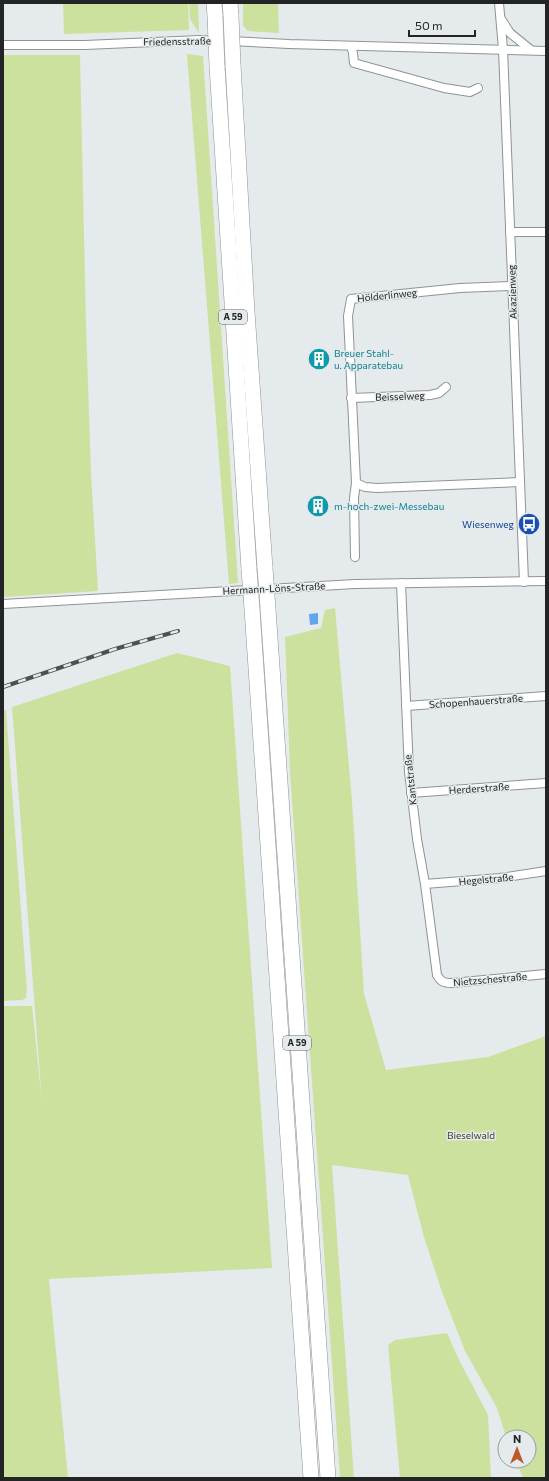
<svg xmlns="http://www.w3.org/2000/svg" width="549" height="1481" font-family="Commissioner,sans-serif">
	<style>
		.green { fill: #cce19e }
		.water { fill: #60a6eb }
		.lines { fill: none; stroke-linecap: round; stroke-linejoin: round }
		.minor-casing { stroke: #8f9396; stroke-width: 10 }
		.motorway-casing { stroke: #8f9396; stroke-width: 16 }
		.minor { stroke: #fff; stroke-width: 8 }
		.motorway { stroke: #fff; stroke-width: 15 }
		.rail-casing { stroke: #4d5052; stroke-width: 4 }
		.rail { stroke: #e5eaed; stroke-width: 2.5; stroke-dasharray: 8; stroke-linecap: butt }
		.motorway-bridge-casing { stroke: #8f9396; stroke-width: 16; stroke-linecap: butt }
		.motorway-bridge { stroke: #fff; stroke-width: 15 }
		.labels { text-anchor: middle; stroke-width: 3; stroke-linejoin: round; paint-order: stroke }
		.shield { fill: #e5eaed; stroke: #5c5f61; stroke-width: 1 }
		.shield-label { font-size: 9px; font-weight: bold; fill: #222425 }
		.street-label { font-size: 10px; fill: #222425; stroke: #e5eaed }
		.culture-label { font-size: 10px; fill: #0d838f; stroke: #e5eaed; text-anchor: start }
		.transit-label { font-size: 10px; fill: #164399; stroke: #e5eaed; text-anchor: end }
		.park-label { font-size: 10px; fill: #3a441d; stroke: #e5eaed }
	</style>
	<rect width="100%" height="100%" fill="#e5eaed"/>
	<!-- green -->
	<g class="green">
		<polygon points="63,3 188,3 189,30 64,34"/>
		<polygon points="189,3 198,3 199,33 190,19"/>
		<polygon points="243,3 278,3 279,33 248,31 243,26"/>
		<polygon points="187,54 203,56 238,583 229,584"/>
		<polygon points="3,55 80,55 86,325 91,473 98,591 4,597"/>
		<polygon points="335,608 352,801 364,994 386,1070 488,1057 546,1036 546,1478 523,1478 516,1461 529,1461 529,1437 506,1437 497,1408 465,1351 442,1292 424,1237 408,1175 332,1165 354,1478 340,1478 290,772 285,637 321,628 325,610"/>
		<polygon points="177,653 230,666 272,1268 49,1279 68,1478 3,1478 3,1006 32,1006 42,1103 12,707"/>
		<polygon points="6,710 27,991 26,998 22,1000 3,1001 3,711"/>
		<polygon points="447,1333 459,1360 488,1415 491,1478 400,1478 388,1345 395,1340"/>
	</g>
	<!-- water -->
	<polygon class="water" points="318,613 318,624 310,625 309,614"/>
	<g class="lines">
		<!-- minor casing -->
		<g class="minor-casing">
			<g id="minor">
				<polyline points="499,3 503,49 524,582"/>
				<polyline points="501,19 510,33 531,50"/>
				<polyline points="230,41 289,44 546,51"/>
				<polyline points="3,45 85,45 200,40 218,41"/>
				<polyline points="351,46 353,53 354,63 444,88 470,92 478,88"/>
				<polyline points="510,232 546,232"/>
				<polyline points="351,398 430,395 439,393 446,387"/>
				<polyline points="356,483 365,487 377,488 520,482"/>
				<polyline points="355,557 354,498 356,483 348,316 351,299 460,288 512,286"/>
				<path d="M401,583L409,772L417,839L425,884L437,975C441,982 444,983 452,983L546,974"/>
				<polyline points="3,604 355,584 546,581"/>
				<polyline points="406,706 546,696"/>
				<polyline points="411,793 546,783"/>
				<polyline points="425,884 500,878 546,871"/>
			</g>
		</g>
		<!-- motorway casing -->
		<g class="motorway-casing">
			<g id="motorway">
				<polyline points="214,3 215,16"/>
				<polyline points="230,3 231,16"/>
				<polyline points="233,65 247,312 265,568"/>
				<polyline points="217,66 249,569"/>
				<polyline points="252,609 311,1478"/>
				<polyline points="268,609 328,1478"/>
			</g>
		</g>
		<!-- minor -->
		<use href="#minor" class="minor"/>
		<!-- motorway -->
		<use href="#motorway" class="motorway"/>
		<!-- rail casing -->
		<g class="rail-casing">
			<polyline id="rail" points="3,687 115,649 178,631"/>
		</g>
		<!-- rail -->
		<use href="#rail" class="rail"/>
		<!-- motorway-bridge casing -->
		<g class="motorway-bridge-casing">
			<g id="motorway-bridge">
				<polyline points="215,16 217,66"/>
				<polyline points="231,16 233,65"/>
				<polyline points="265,568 268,609"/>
				<polyline points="249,569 252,609"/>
			</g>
		</g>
		<!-- motorway-bridge -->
		<use href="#motorway-bridge" class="motorway-bridge"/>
	</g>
	<!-- icons -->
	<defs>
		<g id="building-disc" transform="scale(1.15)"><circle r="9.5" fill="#0f9aa8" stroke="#e5eaed"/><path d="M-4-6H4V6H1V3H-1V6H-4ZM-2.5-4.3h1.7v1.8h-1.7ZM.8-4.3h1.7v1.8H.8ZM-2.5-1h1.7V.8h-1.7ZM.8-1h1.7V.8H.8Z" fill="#fff"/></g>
		<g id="bus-disc" transform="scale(1.15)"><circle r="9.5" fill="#1a4fb4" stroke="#e5eaed"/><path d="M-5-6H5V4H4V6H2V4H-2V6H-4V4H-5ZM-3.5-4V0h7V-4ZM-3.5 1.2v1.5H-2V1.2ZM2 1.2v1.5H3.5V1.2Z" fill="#fff"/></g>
	</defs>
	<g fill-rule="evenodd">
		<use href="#building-disc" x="319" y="359"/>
		<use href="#building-disc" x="318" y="506"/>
		<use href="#bus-disc" x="529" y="524"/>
	</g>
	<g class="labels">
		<!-- shield labels -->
		<g class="shield">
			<rect x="219" y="310" width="28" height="14" rx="3"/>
			<rect x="283" y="1036" width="28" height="14" rx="3"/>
		</g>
		<g class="shield-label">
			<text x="233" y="320">A 59</text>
			<text x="297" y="1046">A 59</text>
		</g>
		<!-- street labels -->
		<g class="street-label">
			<text transform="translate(177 41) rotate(-1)" y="4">Friedensstraße</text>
			<text transform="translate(512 292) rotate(-92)" y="4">Akazienweg</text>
			<text transform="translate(387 295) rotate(-6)" y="4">Hölderlinweg</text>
			<text transform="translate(400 396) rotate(-2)" y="4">Beisselweg</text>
			<text transform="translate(274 588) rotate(-3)" y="4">Hermann-Löns-Straße</text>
			<text transform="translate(476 701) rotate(-4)" y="4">Schopenhauerstraße</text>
			<text transform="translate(410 780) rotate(-96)" y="4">Kantstraße</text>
			<text transform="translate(479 788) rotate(-4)" y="4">Herderstraße</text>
			<text transform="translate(486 879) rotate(-5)" y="4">Hegelstraße</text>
			<text transform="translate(490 979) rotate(-5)" y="4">Nietzschestraße</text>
		</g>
		<!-- culture labels -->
		<g class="culture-label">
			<text x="334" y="357">Breuer Stahl-<tspan x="334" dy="12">u. Apparatebau</tspan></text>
			<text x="334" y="510">m-hoch-zwei-Messebau</text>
		</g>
		<!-- transit labels -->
		<g class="transit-label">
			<text x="514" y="528">Wiesenweg</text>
		</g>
		<!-- park labels -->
		<g class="park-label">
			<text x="471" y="1139">Bieselwald</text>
		</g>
	</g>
	<!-- border -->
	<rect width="549" height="1481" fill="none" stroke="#222425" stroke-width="8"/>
	<!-- north arrow -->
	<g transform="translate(517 1449)"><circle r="19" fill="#e5eaed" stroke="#979b9d"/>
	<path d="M0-3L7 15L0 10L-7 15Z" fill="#be5a27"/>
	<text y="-6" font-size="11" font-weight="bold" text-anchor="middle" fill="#222425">N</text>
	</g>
	<!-- scale -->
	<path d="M409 30v6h66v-6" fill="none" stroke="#222425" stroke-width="2"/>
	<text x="415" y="30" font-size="12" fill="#222425" stroke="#e5eaed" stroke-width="3" paint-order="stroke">50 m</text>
</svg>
